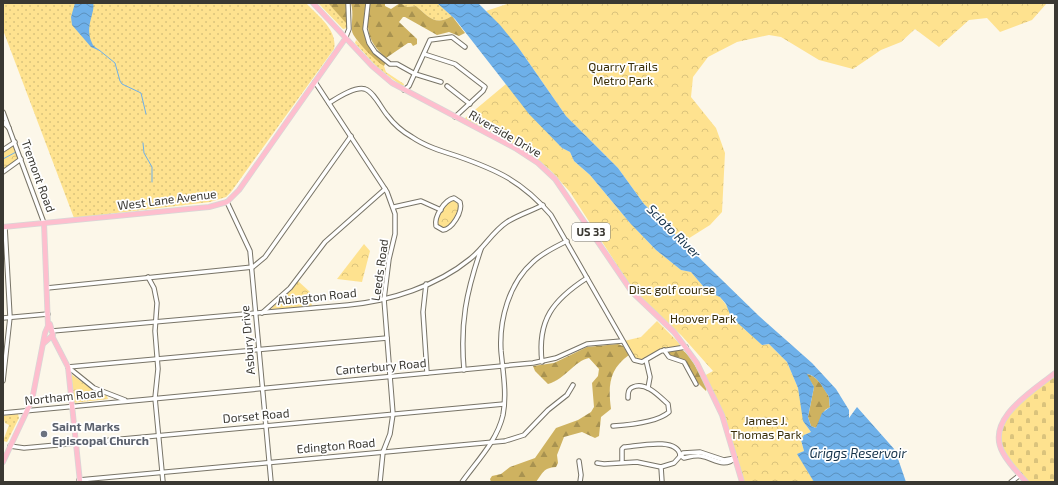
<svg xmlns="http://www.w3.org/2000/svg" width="1058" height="485" font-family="'Exo 2',sans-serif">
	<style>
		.grass { fill: url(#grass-dots) }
		.forest { fill: url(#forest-firs) }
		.cemetery { fill: url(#cemetery-stones) }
		.park { fill: url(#park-crowns) }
		.water { fill: url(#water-waves); fill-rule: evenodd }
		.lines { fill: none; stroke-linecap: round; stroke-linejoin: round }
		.stream { stroke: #6eb0e9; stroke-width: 1 }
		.minor-casing { stroke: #787467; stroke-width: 5.5 }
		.major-casing { stroke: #d8d7d6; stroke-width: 6 }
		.minor { stroke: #fff; stroke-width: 3.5 }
		.major { stroke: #febece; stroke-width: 4.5 }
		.worship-dot { fill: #6b7280; stroke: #fff; stroke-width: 1.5 }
		.labels { text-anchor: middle; stroke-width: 3.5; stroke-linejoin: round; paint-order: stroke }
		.shield { fill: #fff; stroke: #757470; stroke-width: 1 }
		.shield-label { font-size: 11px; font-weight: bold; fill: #3a3832 }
		.park-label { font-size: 12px; fill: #392e08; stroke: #fff }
		.street-label { font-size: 12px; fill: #3a3832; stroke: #fff }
		.worship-label { font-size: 12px; font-weight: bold; fill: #5b616d; stroke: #fff; text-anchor: start }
		.water-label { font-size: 13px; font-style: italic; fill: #153249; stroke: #fff }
	</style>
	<defs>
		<pattern id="grass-dots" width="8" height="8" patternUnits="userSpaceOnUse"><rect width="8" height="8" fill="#fee28f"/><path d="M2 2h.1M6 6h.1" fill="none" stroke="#dac37c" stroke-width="1.8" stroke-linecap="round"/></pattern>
		<pattern id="forest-firs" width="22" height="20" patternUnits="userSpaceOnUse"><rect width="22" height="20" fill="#ceb260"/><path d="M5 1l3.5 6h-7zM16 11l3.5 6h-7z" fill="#a89250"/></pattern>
		<pattern id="cemetery-stones" width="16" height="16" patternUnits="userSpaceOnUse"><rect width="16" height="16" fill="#fee28f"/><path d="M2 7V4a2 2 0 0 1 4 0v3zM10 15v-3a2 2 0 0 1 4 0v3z" fill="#dac37c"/></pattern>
		<pattern id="park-crowns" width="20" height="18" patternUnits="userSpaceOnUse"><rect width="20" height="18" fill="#fee28f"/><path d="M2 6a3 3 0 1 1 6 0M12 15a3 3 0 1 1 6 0" fill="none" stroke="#dac37c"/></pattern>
		<pattern id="water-waves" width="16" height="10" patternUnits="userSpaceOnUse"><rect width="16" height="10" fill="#6eb0e9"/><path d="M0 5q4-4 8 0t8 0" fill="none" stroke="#5b90bd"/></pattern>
	</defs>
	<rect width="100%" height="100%" fill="#fcf7e9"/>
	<!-- grass -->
	<g class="grass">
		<path d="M3,3H306C318,16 338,30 334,49L231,192L226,197L210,202L74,218L3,30Z"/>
		<polygon points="318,3 328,3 347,23 347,28 343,29"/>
		<path d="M398,3H437L452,16C435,27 428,16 416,6L407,7Z"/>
		<polygon points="356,40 384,66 386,72 404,84 403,87 377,67 355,43"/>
		<polygon points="18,414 19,418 7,442 3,441 9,425 5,423 3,416"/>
	</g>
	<!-- forest -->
	<g class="forest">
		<polygon points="328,3 346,3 347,23 346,23"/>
		<path d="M351,3H366C361,36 363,39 386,62L384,66C377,62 353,39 352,31C351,22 354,15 351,3Z"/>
		<path d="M370,3H385V6L391,9L400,3L407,7L416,6C428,16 435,27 452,16L465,33L459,36L449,32L437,35L405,17H403L399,22L417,39V44L413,46L411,43H408L386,58C366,40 366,28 370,3Z"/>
		<path d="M618,344L623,346L629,355C609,369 608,386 611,409L601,417L599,436L595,438L582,432L564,437L557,455L558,463L556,467C543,468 543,473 536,482H491L490,479L492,476L501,474L510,467L535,458L556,428L578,420L591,412L594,407L592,383L598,376L599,369L589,358C574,361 566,379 548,384L535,371L533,366L554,363L587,347Z"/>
		<path d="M682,350C691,354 702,379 707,388L706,391L696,381L684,361L670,356L667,352Z"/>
		<path d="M806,374C817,375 823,387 828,395C830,398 829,404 830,407L825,410L816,428L811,426L808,417L814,387Z"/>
	</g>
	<!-- cemetery -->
	<polygon class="cemetery" points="1055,373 1055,482 1026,482 1007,460 999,439 1006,416"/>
	<!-- park -->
	<g class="park">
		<polygon points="510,3 1047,3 1032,20 1000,32 987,18 969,20 939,47 915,29 901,42 881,50 853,69 819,60 781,37 769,35 737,42 708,57 693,77 691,97 716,128 725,153 722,212 710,225 683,242 644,204 618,168 566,116 518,47 486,11"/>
		<polygon points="506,84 562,148 570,152 574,161 590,175 630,223 656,250 681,270 691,272 708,292 720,297 745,330 750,333 762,345 769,344 787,362 798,388 806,425 811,432 804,435 801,440 804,451 798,454 814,482 742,482 729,437 704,376 713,371 681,335 635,293 570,192 551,171 536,158 464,119"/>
		<polygon points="12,144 18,159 3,171 3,152"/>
		<path d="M452,200H455L460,206L450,226L443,229L437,225C438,216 444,204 452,200Z"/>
		<polygon points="364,244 370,251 362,282 337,279"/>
		<polygon points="298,281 310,292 312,307 271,309"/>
		<polygon points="657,321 680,344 679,347 656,351 645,359 638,360 634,358 624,341 641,337"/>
		<polygon points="71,374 89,387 107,396 108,399 73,403"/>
	</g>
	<!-- water -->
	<g class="water">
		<path d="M75,3H93C96,12 84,26 92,43C93,47 98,48 100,51L91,47L72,25L71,17Z"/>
		<path d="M437,3H478L500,25L518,47L566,116L618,168L644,204L759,316L812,363L836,389L849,410V418L857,407L895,450L906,482H814L797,454L804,451L801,440L804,435L811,432L803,421L798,388L787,362L769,344L762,345L731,317L726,304L720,297L708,292L691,272L681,270L656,250L630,223L590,175L574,161L570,152L562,148L529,114L455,19ZM807,374C817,375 823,388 828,395C830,398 829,404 830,407L822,413L816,428L811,426L808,417L814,387Z"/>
	</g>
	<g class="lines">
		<!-- stream -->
		<g class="stream">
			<polyline points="99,50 115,63 120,81 122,84 141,93 146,114"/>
			<polyline points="143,143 144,153 152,167 152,182"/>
			<polyline points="3,159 16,152"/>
		</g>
		<!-- minor casing -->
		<g class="minor-casing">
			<g id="minor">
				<polyline points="368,3 365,29 369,43 375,52 390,64 397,64 415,74 441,82"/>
				<polyline points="345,39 349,29 348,3"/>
				<polyline points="424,54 455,64 485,87 483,91 455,117"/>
				<polyline points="315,82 387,192 395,214 395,234 389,259 384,299 393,414 390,434 383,452 380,482"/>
				<polyline points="447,86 470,104"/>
				<polyline points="404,90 409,86 430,40 452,37 465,47"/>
				<path d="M329,103C337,98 355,86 365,89C374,92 381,108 387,115C393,123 403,132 412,137C425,146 441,151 457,156C497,170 522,181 551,215L634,360L642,362L661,351L686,347"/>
				<polyline points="3,112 44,223"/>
				<polyline points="3,122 9,128"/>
				<polyline points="3,150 15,142"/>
				<polyline points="3,172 21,159"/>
				<path d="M454,198L460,202C463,212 452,229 443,230L436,226C434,217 444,200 454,198Z"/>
				<polyline points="227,202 250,251 271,482"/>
				<polyline points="394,207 421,201 441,210"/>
				<polyline points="148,277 154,288 157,303 155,331 158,369 155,398 163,482"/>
				<polyline points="426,284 423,312 427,373"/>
				<polyline points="47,288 253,267 265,257 351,136"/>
				<polyline points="262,313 290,288 325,242 385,189"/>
				<polyline points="3,318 48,314"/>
				<path d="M52,331L348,305C390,301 437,286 470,259C484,248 492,232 507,222C518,215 531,211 543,205"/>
				<polyline points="664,350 669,357 684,362 696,384"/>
				<polyline points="646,360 650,377 648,388"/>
				<path d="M542,362C537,320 553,300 587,278"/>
				<polyline points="68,367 387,338"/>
				<polyline points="68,367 94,388 125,400"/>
				<path d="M464,370C460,323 466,293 481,249"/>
				<polyline points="3,381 10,317 5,227"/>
				<polyline points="3,413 533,363 556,358 587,344 622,341"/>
				<path d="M613,426C628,425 658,422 669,412L668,404C660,397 646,381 633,387C628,389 628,393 628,398"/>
				<polyline points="10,446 24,448 504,404"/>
				<path d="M680,455L684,458C689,457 695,455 701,456C713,458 724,469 735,458"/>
				<polyline points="579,461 581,475 580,482"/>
				<path d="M622,462V449L624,447C638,446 677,437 680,455"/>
				<polyline points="597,463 604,464 637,462 661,467 674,463 683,453 700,452 724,460 735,458"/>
				<polyline points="661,467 662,482"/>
				<polyline points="79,480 505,441 524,435 548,410 567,395 573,385"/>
				<path d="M462,482C477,461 497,441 503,415C507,394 503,372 501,351C499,320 509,283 533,262C542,253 555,247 567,241"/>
				<polyline points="1011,482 1020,475"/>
			</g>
		</g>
		<!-- major casing -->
		<g class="major-casing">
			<g id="major">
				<polyline points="313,3 372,66 392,83 515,148 538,163 555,179 632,292 674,332 697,363 722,415 742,482"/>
				<polyline points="3,227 209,207 227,202 239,190 345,39"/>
				<polyline points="52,336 68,367 80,482"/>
				<polyline points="44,343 53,335 50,324"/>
				<polyline points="3,462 32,400 45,333 48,326 44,223"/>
				<path d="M1026,482C1018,473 1009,464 1003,453C984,419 1033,391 1055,373"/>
			</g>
		</g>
		<!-- minor -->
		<use href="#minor" class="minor"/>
		<!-- major -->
		<use href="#major" class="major"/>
	</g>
	<!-- markers -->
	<circle class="worship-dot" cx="44" cy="434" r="4"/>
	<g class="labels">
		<!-- shield labels -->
		<rect class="shield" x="572" y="223" width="38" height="18" rx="3"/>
		<g class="shield-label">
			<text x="591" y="236">US 33</text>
		</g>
		<!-- park labels -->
		<g class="park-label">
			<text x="623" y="71">Quarry Trails<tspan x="623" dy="14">Metro Park</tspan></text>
			<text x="672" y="294">Disc golf course</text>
			<text x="703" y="323">Hoover Park</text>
			<text x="766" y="425">James J.<tspan x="766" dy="14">Thomas Park</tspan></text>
		</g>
		<!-- street labels -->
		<g class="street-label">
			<text transform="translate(505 134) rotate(30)" y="4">Riverside Drive</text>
			<text transform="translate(38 176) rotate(70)" y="4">Tremont Road</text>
			<text transform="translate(167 200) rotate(-7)" y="4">West Lane Avenue</text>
			<text transform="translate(380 270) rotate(-82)" y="4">Leeds Road</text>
			<text transform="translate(317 297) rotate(-6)" y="4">Abington Road</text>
			<text transform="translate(248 340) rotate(-95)" y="4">Asbury Drive</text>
			<text transform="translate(381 367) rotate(-5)" y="4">Canterbury Road</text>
			<text transform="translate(64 397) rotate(-6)" y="4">Northam Road</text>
			<text transform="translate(256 416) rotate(-5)" y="4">Dorset Road</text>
			<text transform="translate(336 446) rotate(-5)" y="4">Edington Road</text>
		</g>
		<!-- worship labels -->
		<g class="worship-label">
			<text x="52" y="431">Saint Marks<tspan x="52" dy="14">Episcopal Church</tspan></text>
		</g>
		<!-- water labels -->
		<g class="water-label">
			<text transform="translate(674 231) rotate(45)" y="5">Scioto River</text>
			<text x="858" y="458">Griggs Reservoir</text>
		</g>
	</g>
	<!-- border -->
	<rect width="1058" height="485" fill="none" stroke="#3a3832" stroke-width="8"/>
</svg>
